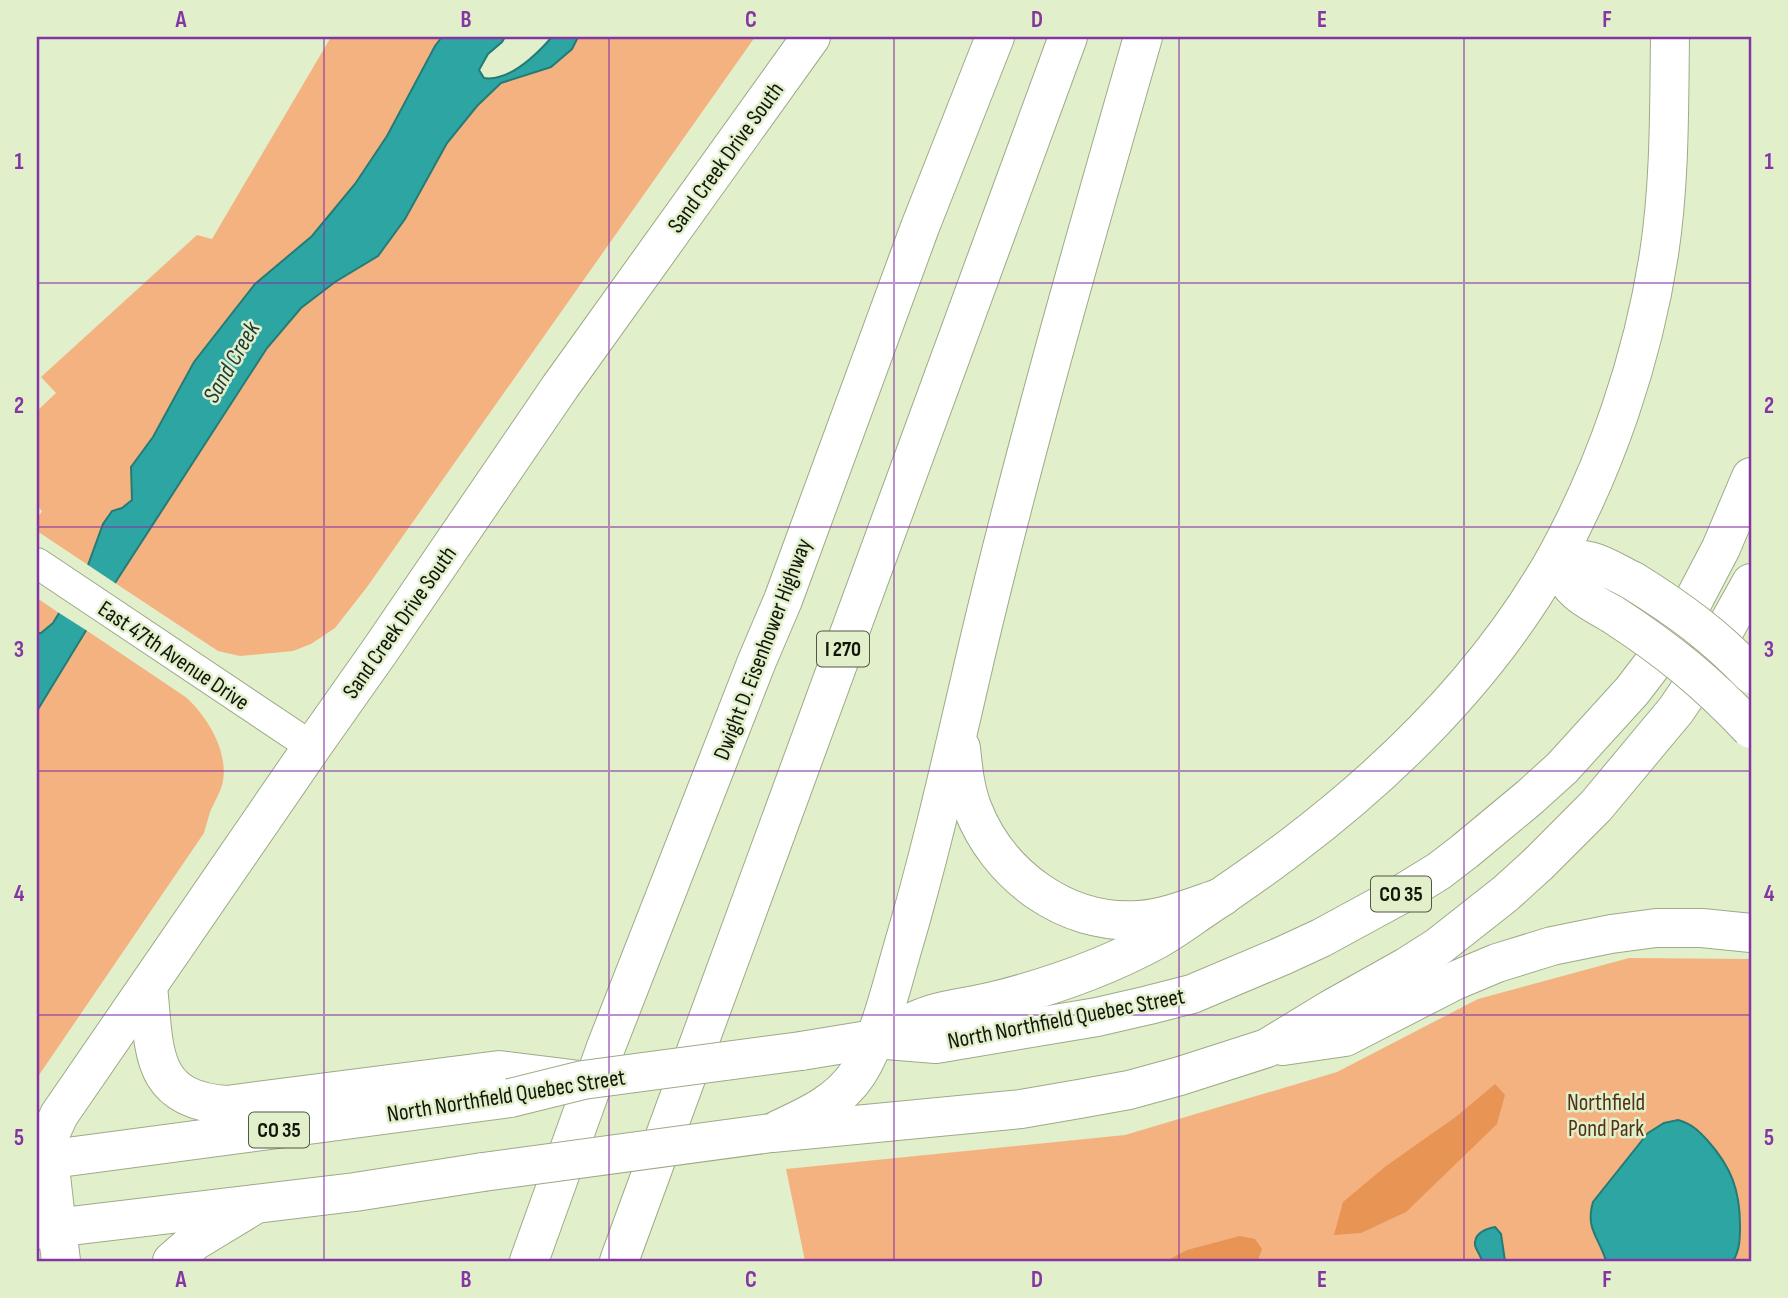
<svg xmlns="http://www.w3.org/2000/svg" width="1788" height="1298" font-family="'Sofia Sans Condensed',sans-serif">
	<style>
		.green { fill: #f5b281 }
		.forest { fill: #e79454 }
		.water { fill: #2da6a3; stroke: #257b75; stroke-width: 2 }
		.pier { fill: #e1efcb }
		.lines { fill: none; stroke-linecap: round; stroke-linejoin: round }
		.street-casing { stroke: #9daa88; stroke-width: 32 }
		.secondary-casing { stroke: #9daa88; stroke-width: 40 }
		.primary-casing { stroke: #9daa88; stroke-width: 40 }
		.highway-casing { stroke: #9daa88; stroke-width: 40 }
		.street { stroke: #fff; stroke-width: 30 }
		.secondary { stroke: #fff; stroke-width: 38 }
		.primary { stroke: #fff; stroke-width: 38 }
		.highway { stroke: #fff; stroke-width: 38 }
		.secondary-bridge-casing { stroke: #9daa88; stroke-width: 40; stroke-linecap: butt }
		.primary-bridge-casing { stroke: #9daa88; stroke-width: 40; stroke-linecap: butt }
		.secondary-bridge { stroke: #fff; stroke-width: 38 }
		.primary-bridge { stroke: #fff; stroke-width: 38 }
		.grid { fill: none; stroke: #8534a3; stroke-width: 2; stroke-opacity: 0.55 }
		.labels { text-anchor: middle; stroke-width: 5; stroke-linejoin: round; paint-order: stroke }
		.shield { fill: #e1efcb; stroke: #505744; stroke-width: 2 }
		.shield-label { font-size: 21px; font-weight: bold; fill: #12160a }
		.street-label { font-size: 23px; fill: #12160a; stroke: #e1efcb }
		.park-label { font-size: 23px; fill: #533116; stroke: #e1efcb }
		.water-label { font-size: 24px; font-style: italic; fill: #1e3837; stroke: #e1efcb }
		.neatline { fill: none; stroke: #8534a3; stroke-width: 2.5 }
		.grid-label { font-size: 23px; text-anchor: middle; font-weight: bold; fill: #8534a3 }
	</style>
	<rect width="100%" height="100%" fill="#e1efcb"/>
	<!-- green -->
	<g class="green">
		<polygon points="331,37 442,37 435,46 387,136 355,184 312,236 255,284 153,437 131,467 132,500 103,524 88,565 37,531 37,519 42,511 37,506 37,411 56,393 41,377 197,235 212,239"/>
		<polygon points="578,37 755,37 367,587 335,628 311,644 293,651 240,656 218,651 115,583 267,348 301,308 335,282 405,219 447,143 477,106 501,83 551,67 572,49"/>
		<path d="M37,598L59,613C54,622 47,632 37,633Z"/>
		<path d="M86,630L187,698C208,718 228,751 223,781C221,792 214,802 210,812C208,819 206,826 204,833L37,1078V711Z"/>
		<polygon points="1629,958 1751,959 1751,1261 805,1261 786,1169 1125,1135 1337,1072 1478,999"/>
	</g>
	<!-- forest -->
	<g class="forest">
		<polygon points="1495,1084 1505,1095 1497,1124 1406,1212 1361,1233 1334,1235 1343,1202 1386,1166 1457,1116"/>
		<polygon points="1240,1236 1255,1239 1262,1249 1258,1260 1166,1261 1187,1250"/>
	</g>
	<!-- water -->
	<g class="water">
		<path d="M442,37H505L502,42L488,54L479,70L484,78C509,82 537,54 552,37H578L572,49L551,67L501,83L477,106L447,143L405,219L378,256L335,282L301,308L267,348L115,583L37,711V633H41L53,623L88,565L103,524L112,511L122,508L132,500L131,467L153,437L194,362L255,284L312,236L355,184L387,136L435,46Z"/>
		<path d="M1678,1120C1692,1124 1699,1131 1708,1141C1731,1167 1740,1190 1740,1225C1740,1238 1740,1250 1733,1261H1606C1599,1237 1585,1229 1593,1202L1648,1133L1664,1123Z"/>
		<path d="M1495,1227L1501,1234L1505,1261H1482C1481,1256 1476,1250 1475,1245C1474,1233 1485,1229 1495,1227Z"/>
	</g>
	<!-- pier -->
	<polygon class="pier" points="85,563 118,585 89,632 56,611"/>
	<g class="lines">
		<!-- street casing -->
		<g class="street-casing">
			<polyline id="street" points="37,563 312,747"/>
		</g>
		<!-- secondary casing -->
		<g class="secondary-casing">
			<g id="secondary">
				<path d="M1612,614C1581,597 1572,592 1554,561C1591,555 1601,565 1633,581"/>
				<polyline points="57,1228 48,1150 48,1139 59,1115 312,747 379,652 560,387 811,37"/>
			</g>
		</g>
		<!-- primary casing -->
		<g class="primary-casing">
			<g id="primary">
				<path d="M148,987C155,1049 148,1100 227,1105L499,1070L580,1080"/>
				<path d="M874,1039C893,1031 913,1020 932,1014C952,1008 974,1006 994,1001C1050,987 1107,967 1158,939C1172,931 1186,921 1199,912C1230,891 1261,870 1291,847C1394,769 1491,672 1555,559C1606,467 1643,358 1659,254C1670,182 1669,109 1670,37"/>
				<polyline points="1283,1046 1345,1037 1454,981 1497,963 1552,946 1611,934 1656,928 1702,928 1751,933"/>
				<polyline points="801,1051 874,1039 936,1044 1097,1017 1149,1005 1192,994 1282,956 1321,938 1400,895 1439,871 1465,851 1530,797 1562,768 1632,691 1668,644 1688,611 1721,548 1751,477"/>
				<polyline points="772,1133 1021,1109 1079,1099 1129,1090 1180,1076 1267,1048 1331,1009 1406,967 1439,946 1505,894 1537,865 1596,806 1676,710 1699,676 1751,583"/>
				<polyline points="37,1161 510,1098"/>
				<polyline points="37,1230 355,1192 483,1172"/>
			</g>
		</g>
		<!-- highway casing -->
		<g class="highway-casing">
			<g id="highway">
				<path d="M961,748C963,768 965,788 972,807C998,875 1065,925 1139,920C1167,918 1195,906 1222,897"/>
				<path d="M771,1133C803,1118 838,1104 858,1073C879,1040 891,988 902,950C933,846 956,739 981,633C1029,433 1086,235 1143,37"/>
				<polyline points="57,1228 61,1261"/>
				<polyline points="172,1261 195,1241 256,1204"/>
				<polyline points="529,1261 606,1047 757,661 783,600 920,227 995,37"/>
				<polyline points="619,1261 1068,37"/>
			</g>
		</g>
		<!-- street -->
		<use href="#street" class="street"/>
		<!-- secondary -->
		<use href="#secondary" class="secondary"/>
		<!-- primary -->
		<use href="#primary" class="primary"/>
		<!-- highway -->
		<use href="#highway" class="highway"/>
		<!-- secondary-bridge casing -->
		<g class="secondary-bridge-casing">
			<g id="secondary-bridge">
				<path d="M1633,581C1678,609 1714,635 1751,674"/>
				<path d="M1612,614C1666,649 1707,682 1751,729"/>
			</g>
		</g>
		<!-- primary-bridge casing -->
		<g class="primary-bridge-casing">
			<g id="primary-bridge">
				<polyline points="510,1098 583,1080 801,1051"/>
				<polyline points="483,1172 771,1133"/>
			</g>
		</g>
		<!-- secondary-bridge -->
		<use href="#secondary-bridge" class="secondary-bridge"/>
		<!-- primary-bridge -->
		<use href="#primary-bridge" class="primary-bridge"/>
	</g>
	<!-- grid -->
	<path class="grid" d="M324,37V1261M609,37V1261M894,37V1261M1179,37V1261M1464,37V1261M37,283H1751M37,527H1751M37,771H1751M37,1015H1751"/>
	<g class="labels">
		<!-- shield labels -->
		<g class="shield">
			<rect x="817" y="631.5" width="52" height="35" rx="5"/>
			<rect x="1371" y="876.5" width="60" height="35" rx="5"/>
			<rect x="249" y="1112.5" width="60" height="35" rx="5"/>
		</g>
		<g class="shield-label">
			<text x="843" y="656">I 270</text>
			<text x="1401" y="901">CO 35</text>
			<text x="279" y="1137">CO 35</text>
		</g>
		<!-- street labels -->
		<g class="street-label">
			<text transform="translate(725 157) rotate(-54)" y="8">Sand Creek Drive South</text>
			<text transform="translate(399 622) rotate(-55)" y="8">Sand Creek Drive South</text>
			<text transform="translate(762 649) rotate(-69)" y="8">Dwight D. Eisenhower Highway</text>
			<text transform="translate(174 655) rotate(34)" y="8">East 47th Avenue Drive</text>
			<text transform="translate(1066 1018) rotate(-11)" y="8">North Northfield Quebec Street</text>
			<text transform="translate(506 1095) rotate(-9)" y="8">North Northfield Quebec Street</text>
		</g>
		<!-- park labels -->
		<g class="park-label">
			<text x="1606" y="1110">Northfield<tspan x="1606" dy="26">Pond Park</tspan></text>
		</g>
		<!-- water labels -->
		<g class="water-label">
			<text transform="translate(231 362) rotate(-60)" y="8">Sand Creek</text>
		</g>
	</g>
	<!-- border -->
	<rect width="1788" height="1298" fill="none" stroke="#e1efcb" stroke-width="77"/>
	<rect x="38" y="38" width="1712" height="1222" class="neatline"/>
	<g class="grid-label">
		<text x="181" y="27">A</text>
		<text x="466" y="27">B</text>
		<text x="751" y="27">C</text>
		<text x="1037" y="27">D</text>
		<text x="1322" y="27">E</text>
		<text x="1607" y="27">F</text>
		<text x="19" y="169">1</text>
		<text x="1769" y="169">1</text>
		<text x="19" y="413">2</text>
		<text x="1769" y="413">2</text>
		<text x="19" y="657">3</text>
		<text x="1769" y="657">3</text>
		<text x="19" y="901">4</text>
		<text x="1769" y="901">4</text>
		<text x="19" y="1145">5</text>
		<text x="1769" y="1145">5</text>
		<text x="181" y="1287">A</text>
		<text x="466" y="1287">B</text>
		<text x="751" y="1287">C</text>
		<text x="1037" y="1287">D</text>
		<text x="1322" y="1287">E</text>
		<text x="1607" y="1287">F</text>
	</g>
</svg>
